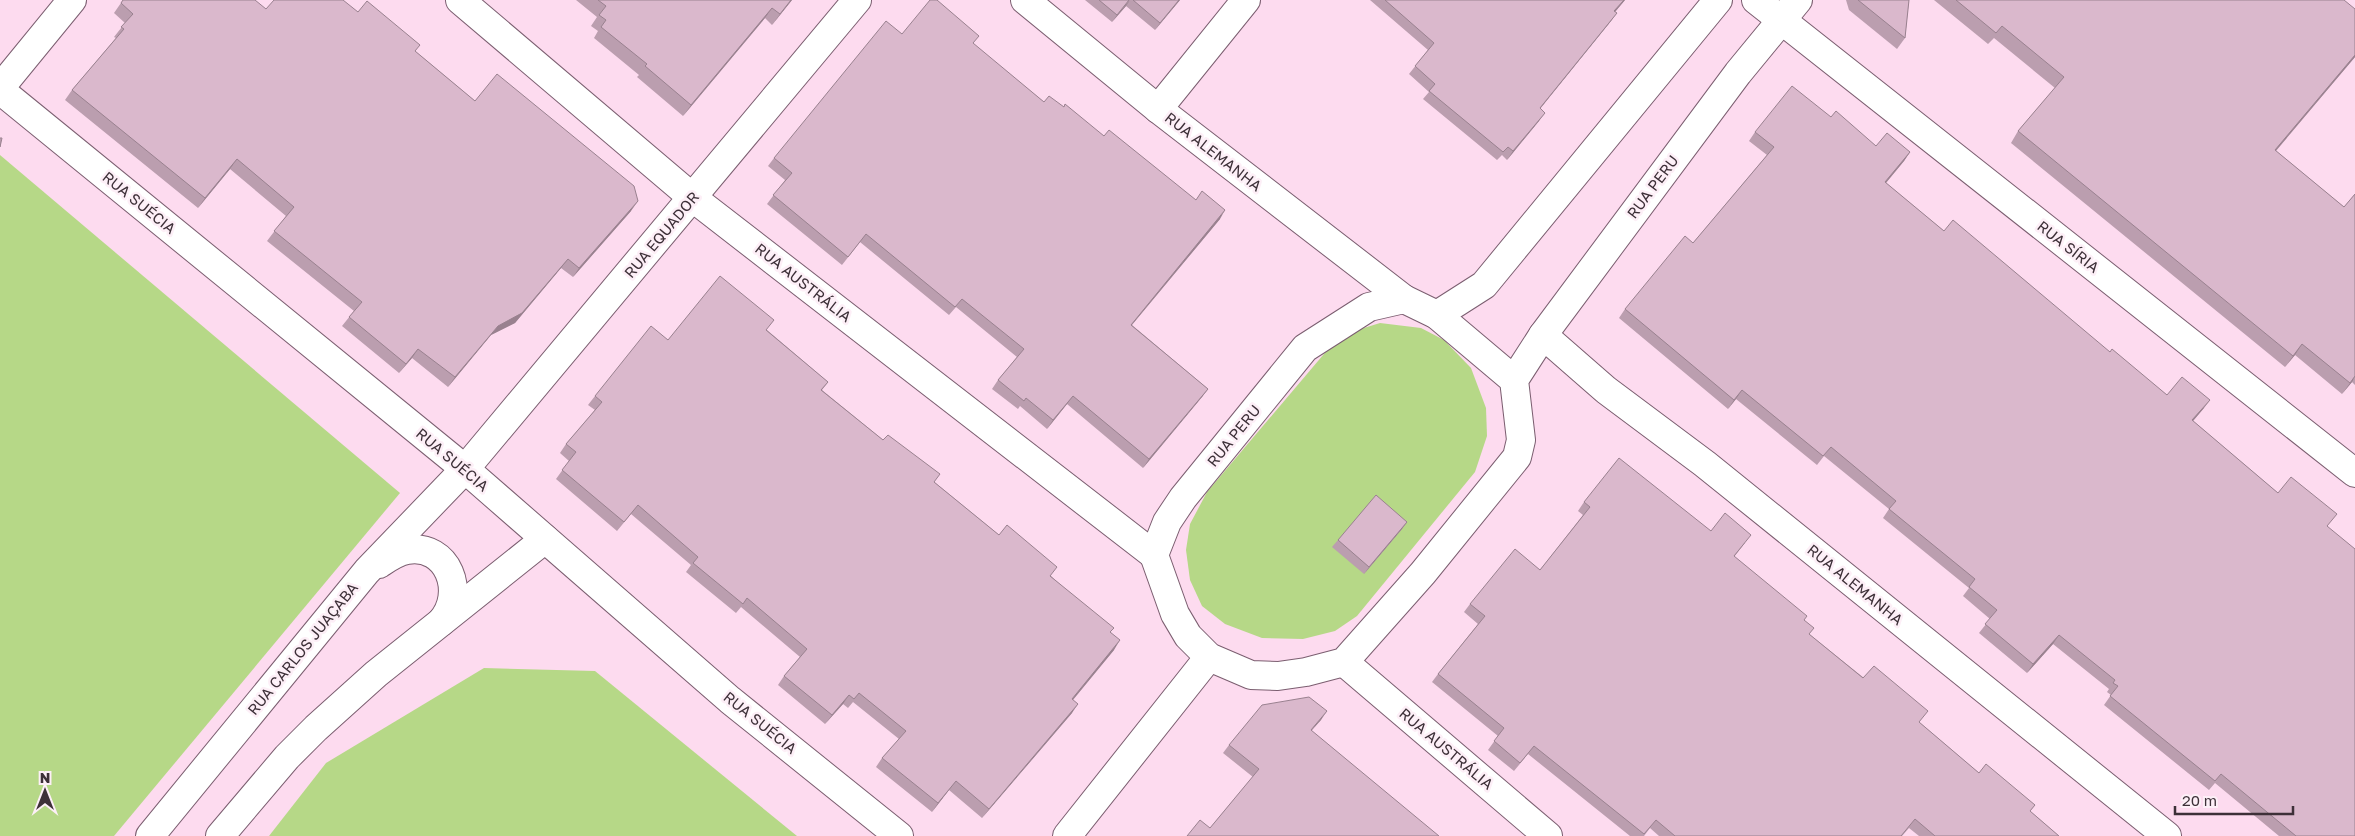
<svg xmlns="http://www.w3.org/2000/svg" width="2355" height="836" font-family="'Golos Text',sans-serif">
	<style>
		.green { fill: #b6d887 }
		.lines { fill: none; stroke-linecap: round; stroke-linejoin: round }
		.minor-casing { stroke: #7b5e70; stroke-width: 30 }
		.tertiary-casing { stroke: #7b5e70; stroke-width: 30 }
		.minor { stroke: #fff; stroke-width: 28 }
		.tertiary { stroke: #fff; stroke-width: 28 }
		.wall { fill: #bb9eaf }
		.shaded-wall { fill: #99818f }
		.building { fill: #dab8cc; stroke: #99818f }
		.labels { text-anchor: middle; stroke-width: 5; stroke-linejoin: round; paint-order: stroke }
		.street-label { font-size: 15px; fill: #3d3038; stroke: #fdeff7 }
	</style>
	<rect width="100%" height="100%" fill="#fddbef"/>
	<!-- green -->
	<g class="green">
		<polygon points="0,155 400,493 114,836 0,836"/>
		<polygon points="1380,323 1421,328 1444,340 1471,368 1486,408 1487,436 1475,472 1357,616 1335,631 1303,639 1262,638 1225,624 1202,606 1190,580 1186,550 1190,524 1207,492 1329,348 1351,332"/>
		<polygon points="484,668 595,671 797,836 269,836 326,763"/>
	</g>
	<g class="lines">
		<!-- minor casing -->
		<g class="minor-casing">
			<g id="minor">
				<polyline points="460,0 693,198 1154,555"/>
				<polyline points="1025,0 1158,109 1404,299"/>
				<polyline points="1756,0 2355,473"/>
				<polyline points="0,88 72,0"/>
				<polyline points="0,90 465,469 857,0"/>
				<polyline points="1158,109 1246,0"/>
				<polyline points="1543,335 1606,390 1705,464 2167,836"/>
				<polyline points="1344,662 1548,836"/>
			</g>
		</g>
		<!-- tertiary casing -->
		<g class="tertiary-casing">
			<g id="tertiary">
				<polyline points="1437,315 1484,285 1718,0"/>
				<polyline points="1514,380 1437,315 1404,299 1369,307 1305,348 1183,498 1167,522 1154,555 1175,614 1188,636 1209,657 1251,675 1278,676 1306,672 1344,662 1423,573 1517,457 1521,440 1514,380 1543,335 1738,73 1798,0"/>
				<path d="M379,564C388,558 396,552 407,550C448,543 467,593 441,622"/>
				<polyline points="150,836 367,571 465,469 730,700 899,836"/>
				<polyline points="220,836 287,757 316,728 376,674 545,539"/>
				<polyline points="1067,836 1209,657"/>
			</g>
		</g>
		<!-- minor -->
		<use href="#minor" class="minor"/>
		<!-- tertiary -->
		<use href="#tertiary" class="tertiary"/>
	</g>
	<!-- wall -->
	<g class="wall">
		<polygon points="123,0 266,9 358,12 415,51 475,101 631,211 573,277 561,268 515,323 491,335 448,387 412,358 399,373 342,326 354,311 267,241 286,216 230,169 198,208 65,100 72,90 116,38 114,37 125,23 114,13"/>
		<polygon points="576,0 792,0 772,25 765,18 683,116 637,77 639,75 594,38 598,31 591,26 597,17"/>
		<polygon points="1085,0 1180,0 1155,30 1126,6 1112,22"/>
		<polygon points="1370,0 1625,0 1615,12 1611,21 1540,109 1539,121 1507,160 1502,155 1497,160 1423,99 1429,92 1409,74 1428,50"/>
		<polygon points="1846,0 1909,0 1905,38 1897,49 1849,10"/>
		<polygon points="1934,0 2344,0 2355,57 2276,151 2344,207 2355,194 2355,385 2352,382 2342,394 2295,355 2285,367 2011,143 2018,131 2055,88 1994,38 1988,44"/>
		<polygon points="902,34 973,44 1044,102 1063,107 1220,219 1132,325 1208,389 1202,397 1143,468 1067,404 1047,429 1020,406 1018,409 992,389 998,380 1017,357 956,307 949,315 860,242 842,265 767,204 785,180 768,166 774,158"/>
		<polygon points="1831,117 1876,146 1910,152 1904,161 1886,183 1944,231 2167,395 2204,408 2193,421 2278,493 2328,526 2355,836 2279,836 2215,783 2209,790 2104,705 2111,695 2107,692 2109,689 2053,644 2027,673 1979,633 1990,619 1963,596 1969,588 1883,518 1889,509 1824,456 1817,465 1736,399 1728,409 1619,318 1625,309 1693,243 1767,155 1749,141 1755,132"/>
		<polygon points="767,330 828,382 822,390 999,535 1051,576 1111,632 1114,650 1073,700 1072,713 982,818 949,790 932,812 876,767 882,758 899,739 853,702 848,708 843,704 825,724 778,685 784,676 800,657 741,607 736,613 686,572 691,565 631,514 617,531 556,479 569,461 560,453 566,444 595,410 588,405 595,396 668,340"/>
		<polygon points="1584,502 1711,531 1745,543 1734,557 1804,620 1809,634 1919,722 1979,773 2035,805 2030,811 2059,836 1919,836 1909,828 1902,836 1659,836 1650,828 1644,836 1630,836 1528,754 1514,771 1488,750 1498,736 1432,682 1438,674 1478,624 1464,612 1470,604 1540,570 1583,515 1578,511"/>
		<polygon points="1407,522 1402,529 1364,574 1332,547 1338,540"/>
		<polygon points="1321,720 1210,828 1253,777 1223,753 1229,745"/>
	</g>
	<!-- shaded-wall -->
	<g class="shaded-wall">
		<polygon points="791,0 792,0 772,25 780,14"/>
		<polygon points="1130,0 1126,6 1112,22 1117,15"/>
		<polygon points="1179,0 1180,0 1155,30 1160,23"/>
		<polygon points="1624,0 1625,0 1609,19 1614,11"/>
		<polygon points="772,8 765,18 683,116 691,105"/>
		<polygon points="1617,13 1611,21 1534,116 1540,108"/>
		<polygon points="2355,55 2355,57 2267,161 2275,150"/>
		<polygon points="1545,113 1539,121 1507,160 1513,151"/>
		<polygon points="1910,152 1904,161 1879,191 1885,182"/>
		<polygon points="237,159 230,169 198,208 205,198"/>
		<polygon points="638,201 631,211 573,277 579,268"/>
		<polygon points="1225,210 1220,219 1125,333 1131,325"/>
		<polygon points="568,259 561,268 515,323 491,335 448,387 455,377 498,326"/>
		<polygon points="2302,344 2295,355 2285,367 2293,356"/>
		<polygon points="418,349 412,358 399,373 406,364"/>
		<polygon points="2355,376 2352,382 2342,394 2350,383"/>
		<polygon points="1208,389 1202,397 1143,468 1149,459"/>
		<polygon points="1742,390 1736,399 1728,409 1734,400"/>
		<polygon points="1073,396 1067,404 1047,429 1053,420"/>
		<polygon points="2210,400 2204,408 2186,429 2192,420"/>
		<polygon points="1407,522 1402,529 1364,574 1369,567"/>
		<polygon points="2059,635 2053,644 2027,673 2033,664"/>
		<polygon points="1120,640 1114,650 1066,708 1072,699"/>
		<polygon points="849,695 843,704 825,724 832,715"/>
		<polygon points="1078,704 1072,713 982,818 989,809"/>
		<polygon points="1327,711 1321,720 1305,738 1311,730"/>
		<polygon points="956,781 949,790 932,812 938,803"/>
	</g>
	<!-- building -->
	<g class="building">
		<polygon points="123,0 255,0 266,9 274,0 343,0 358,12 367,1 420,45 415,51 475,101 497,74 634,186 638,201 579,268 568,259 522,313 498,326 455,377 418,349 406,364 349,317 362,302 274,231 294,207 237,159 205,198 72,90 124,29 121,27 133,14 121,3"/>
		<polygon points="598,0 791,0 780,14 772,8 691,105 645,66 647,64 601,27 606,20 599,15 606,6"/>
		<polygon points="930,0 937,0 979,36 973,43 1044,102 1049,96 1064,107 1065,104 1104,136 1109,130 1196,200 1202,191 1225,210 1131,325 1208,389 1149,459 1073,396 1053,420 1026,398 1024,401 998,380 1024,349 962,299 955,307 866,234 848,257 773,195 792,173 774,158 886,21 902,34"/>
		<polygon points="1099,0 1129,0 1117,15"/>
		<polygon points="1133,0 1179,0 1160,23"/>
		<polygon points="1385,0 1624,0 1614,11 1617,13 1540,108 1545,113 1513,151 1508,147 1503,152 1429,91 1435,84 1415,66 1434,43"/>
		<polygon points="1858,0 1909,0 1905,38"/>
		<polygon points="1956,0 2344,0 2355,9 2355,55 2275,150 2344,207 2355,194 2355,376 2350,383 2302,344 2293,356 2018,131 2064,77 2002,26 1996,33"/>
		<polygon points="1792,86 1831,117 1836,111 1876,146 1887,133 1910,152 1885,182 1944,231 1953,220 2110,352 2112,349 2167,395 2182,377 2210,400 2192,420 2278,493 2291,477 2337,514 2327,526 2355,549 2355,836 2296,836 2221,774 2215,781 2110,696 2118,686 2113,683 2115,680 2059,635 2033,664 1985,624 1997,610 1969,587 1975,579 1889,509 1896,501 1831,447 1823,456 1742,390 1734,400 1625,309 1685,236 1693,243 1774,147 1755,132"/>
		<polygon points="0,138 2,138 0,147"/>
		<polygon points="720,276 774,320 766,330 828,382 821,390 883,440 888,435 940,474 934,482 999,535 1007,525 1057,567 1050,576 1114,628 1110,632 1120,640 1072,699 1078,704 989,809 956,781 938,803 882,758 906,731 859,693 854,699 849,695 832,715 784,676 807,649 747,598 743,604 693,563 698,557 638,505 624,522 562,470 576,452 566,444 602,402 595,396 651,326 668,340"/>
		<polygon points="1619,458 1711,531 1725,513 1751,535 1734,556 1807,616 1804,620 1814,628 1809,634 1863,678 1874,666 1928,711 1919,722 1979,773 1986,764 2035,805 2030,811 2059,836 1935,836 1915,819 1901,836 1675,836 1656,820 1644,834 1534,746 1520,763 1494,741 1504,728 1438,674 1485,616 1470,604 1515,549 1540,570 1590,507 1584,502"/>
		<polygon points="1376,495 1407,522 1369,567 1338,540"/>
		<polygon points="1309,697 1327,711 1311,730 1439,836 1187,836 1200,820 1210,828 1259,769 1229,745 1262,705"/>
	</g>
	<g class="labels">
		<!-- street labels -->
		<g class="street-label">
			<text transform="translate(1213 152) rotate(38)" y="5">RUA ALEMANHA</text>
			<text transform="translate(1653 187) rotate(-53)" y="5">RUA PERU</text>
			<text transform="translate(139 203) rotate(39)" y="5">RUA SUÉCIA</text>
			<text transform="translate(662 235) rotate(-50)" y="5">RUA EQUADOR</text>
			<text transform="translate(2068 247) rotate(38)" y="5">RUA SÍRIA</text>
			<text transform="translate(803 283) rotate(38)" y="5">RUA AUSTRÁLIA</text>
			<text transform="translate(1234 436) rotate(-51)" y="5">RUA PERU</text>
			<text transform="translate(452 460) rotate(40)" y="5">RUA SUÉCIA</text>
			<text transform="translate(1855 585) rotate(39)" y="5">RUA ALEMANHA</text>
			<text transform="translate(303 649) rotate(-51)" y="5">RUA CARLOS JUAÇABA</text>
			<text transform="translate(760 723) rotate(39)" y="5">RUA SUÉCIA</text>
			<text transform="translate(1446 749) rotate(40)" y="5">RUA AUSTRÁLIA</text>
		</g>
	</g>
	<!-- north arrow -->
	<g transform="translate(45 791)" stroke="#fdeff7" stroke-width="4" paint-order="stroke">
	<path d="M0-4L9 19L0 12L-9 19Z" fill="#3d3038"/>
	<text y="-8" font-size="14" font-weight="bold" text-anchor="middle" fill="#3d3038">N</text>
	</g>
	<!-- scale -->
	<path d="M2175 806v8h118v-8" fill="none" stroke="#3d3038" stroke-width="2.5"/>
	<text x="2182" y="806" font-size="15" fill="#3d3038" stroke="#fdeff7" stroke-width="4" paint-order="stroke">20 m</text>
</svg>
